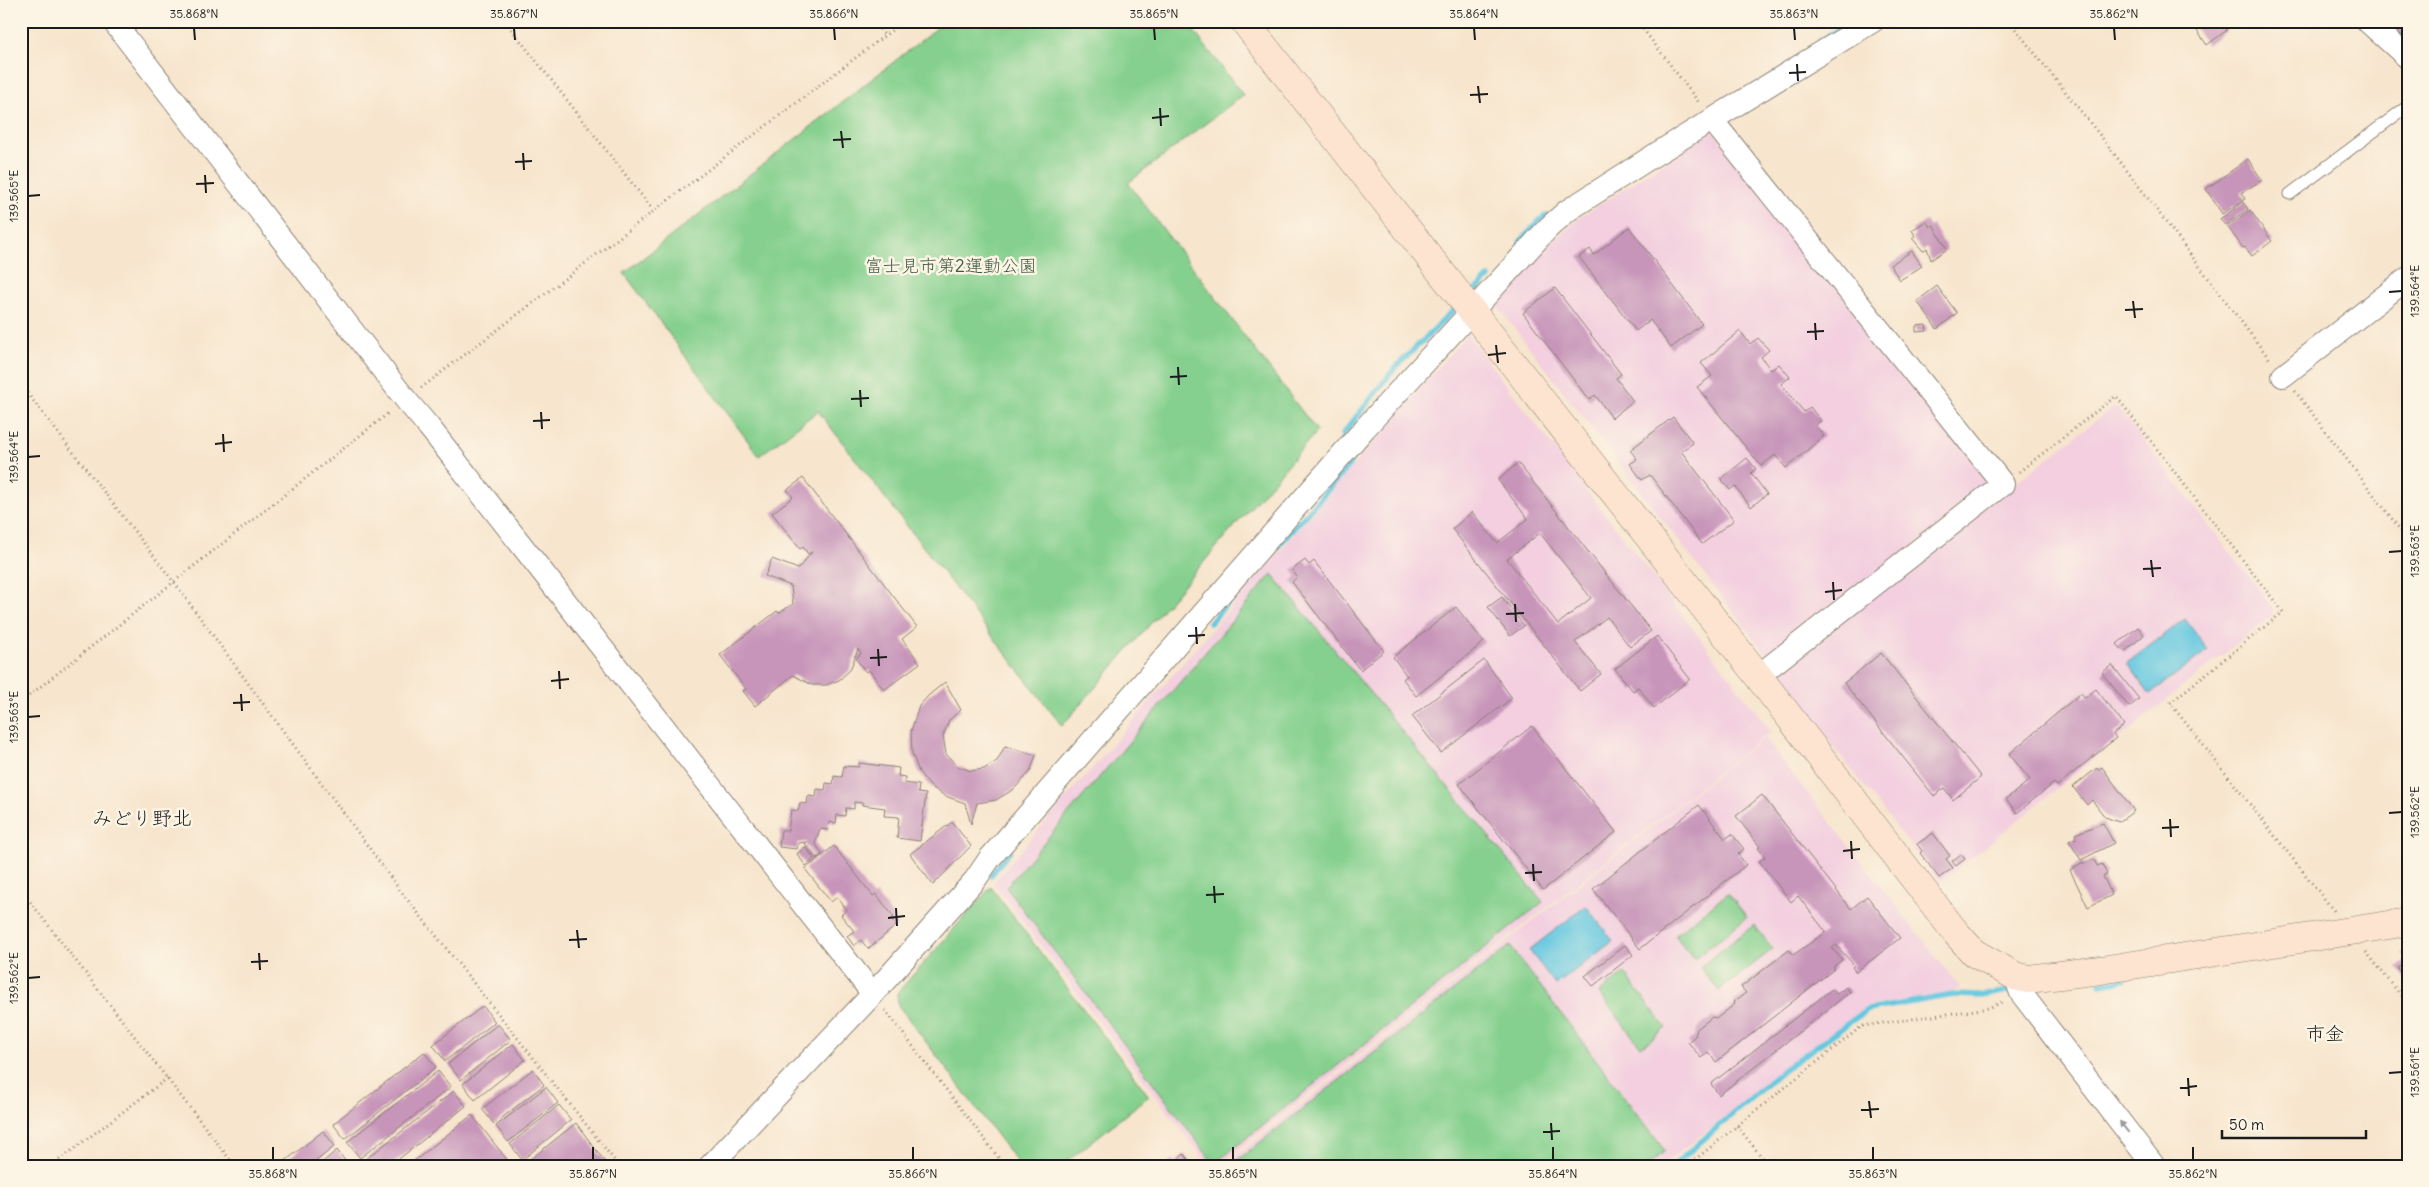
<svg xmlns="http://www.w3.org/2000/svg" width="2429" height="1187" font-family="Delius,'Klee One',sans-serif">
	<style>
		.built { fill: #f3cfdf }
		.green { fill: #85d08e; stroke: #507655 }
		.water { fill: #62c7e0; stroke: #3f727e }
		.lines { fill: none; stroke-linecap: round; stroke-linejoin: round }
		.stream { stroke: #62c7e0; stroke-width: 5.5 }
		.building { fill: #c795ba; fill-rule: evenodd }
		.lane-casing { stroke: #8a8074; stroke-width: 13 }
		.street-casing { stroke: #8a8074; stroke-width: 24 }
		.secondary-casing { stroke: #8a8074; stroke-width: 29 }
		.path { stroke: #8a8074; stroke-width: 3; stroke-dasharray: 1 4; stroke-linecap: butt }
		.lane { stroke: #fff; stroke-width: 11 }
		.street { stroke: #fff; stroke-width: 22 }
		.secondary { stroke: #fde4d0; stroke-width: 28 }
		.oneway { fill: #999 }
		.ticks { fill: none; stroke: #1c1c1c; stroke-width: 2 }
		.labels { text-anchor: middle; stroke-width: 5; stroke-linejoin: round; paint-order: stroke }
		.park-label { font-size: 18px; fill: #415b44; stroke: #fcf5e5 }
		.neighbourhood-label { font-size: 19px; fill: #1c1c1c; stroke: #fcf5e5 }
		.quarter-label { font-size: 20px; fill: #1c1c1c; stroke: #fcf5e5 }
		.neatline { fill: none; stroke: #1c1c1c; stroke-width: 2 }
		.ticks-label { font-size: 12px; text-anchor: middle; fill: #1c1c1c }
	</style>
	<rect width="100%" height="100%" fill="#fcf5e5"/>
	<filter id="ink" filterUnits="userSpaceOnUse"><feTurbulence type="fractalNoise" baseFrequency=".02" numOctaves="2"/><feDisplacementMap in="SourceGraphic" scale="10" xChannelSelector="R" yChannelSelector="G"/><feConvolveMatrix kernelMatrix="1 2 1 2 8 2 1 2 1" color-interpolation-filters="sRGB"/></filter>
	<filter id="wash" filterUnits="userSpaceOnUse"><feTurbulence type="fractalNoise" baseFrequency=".0096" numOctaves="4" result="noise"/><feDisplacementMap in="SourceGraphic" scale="20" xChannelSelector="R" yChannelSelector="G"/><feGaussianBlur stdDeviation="1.12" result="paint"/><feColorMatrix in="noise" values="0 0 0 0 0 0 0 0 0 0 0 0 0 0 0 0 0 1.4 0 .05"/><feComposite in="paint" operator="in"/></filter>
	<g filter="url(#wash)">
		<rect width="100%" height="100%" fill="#f7e5cd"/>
		<!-- built -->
		<g class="built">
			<polygon points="1713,131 1994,484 1769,658 1495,303 1548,245 1576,220"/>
			<polygon points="1467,334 1771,731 1218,1166 1209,1166 993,883"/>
			<polygon points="2112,408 2118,408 2273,608 2272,615 1940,883 1777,675 1778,668"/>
			<polygon points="1764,738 1960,987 1953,993 1867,1006 1662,1166 1223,1166"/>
		</g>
		<!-- green -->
		<g class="green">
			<polygon points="946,21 1186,21 1243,95 1128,183 1317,431 1062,726 818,411 759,456 624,273"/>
			<polygon points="1272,574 1543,902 1214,1164 1006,887"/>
			<polygon points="991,887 1149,1096 1061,1166 1020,1166 898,1005 897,993"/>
			<polygon points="1728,893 1747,917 1694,959 1675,935"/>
			<polygon points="1754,925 1773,949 1719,991 1700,967"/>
			<polygon points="1510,946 1665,1151 1646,1166 1230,1166"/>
			<polygon points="1625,973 1666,1028 1641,1047 1599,993"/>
		</g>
		<!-- water -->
		<g class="water">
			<polygon points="2185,619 2208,650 2150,694 2127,663"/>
			<polygon points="1586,906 1613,941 1556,985 1529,950"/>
		</g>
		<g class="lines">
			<!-- stream -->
			<g class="stream">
				<polyline points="1819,42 1851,21"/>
				<polyline points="1520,242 1539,221 1547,215"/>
				<polyline points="1469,297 1489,277"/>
				<polyline points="1346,442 1343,434 1395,368 1458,306"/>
				<polyline points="1210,623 1348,467 1351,460 1350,456"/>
				<polyline points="991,875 1010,851"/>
				<polyline points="2100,984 2125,980"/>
				<polyline points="1673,1166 1783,1070 1867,1010 1953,995 1982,996 2013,990"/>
			</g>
		</g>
		<g id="blocks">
			<!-- building -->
			<g class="building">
				<polygon points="2190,21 2220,21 2227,30 2207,45"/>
				<polygon points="2394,21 2408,21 2408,41 2390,25"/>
				<polygon points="2248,159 2262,180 2241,193 2245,199 2222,214 2206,189"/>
				<polygon points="2243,202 2248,209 2225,225 2220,219"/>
				<polygon points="2250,210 2272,241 2252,256 2245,247 2243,248 2227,226"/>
				<polygon points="1926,221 1930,227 1933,225 1947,249 1931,260 1927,248 1923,251 1912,238 1915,236 1912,230"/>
				<polygon points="1629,227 1702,324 1671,348 1650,320 1636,331 1579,257 1590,249 1594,255"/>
				<polygon points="1912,251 1922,266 1900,280 1890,265"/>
				<polygon points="1937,286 1957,313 1937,329 1917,301"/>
				<polygon points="1555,288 1621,374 1616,378 1633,401 1612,418 1595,395 1589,400 1523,313"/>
				<polygon points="1926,325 1927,331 1916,332 1916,326"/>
				<polygon points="1740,331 1750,344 1758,338 1769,350 1761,357 1771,370 1779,364 1790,377 1781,384 1804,412 1810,407 1821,421 1815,425 1824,436 1786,468 1775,455 1761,466 1697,387 1712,376 1701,363"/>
				<polygon points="1673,417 1693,443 1681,451 1734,520 1702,544 1650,475 1642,480 1630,464 1637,459 1630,450"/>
				<polygon points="1747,458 1756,469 1751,473 1767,494 1751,507 1735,486 1730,490 1721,479"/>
				<path d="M1518,463L1651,631L1630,647L1607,617L1575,642L1601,674L1580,691L1452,529L1472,512L1497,543L1528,519L1498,480ZM1540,533L1591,598L1558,624L1507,559Z"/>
				<polygon points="803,478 917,627 902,639 920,663 884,690 869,670 866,672 856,659 861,653 858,649 850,670 839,680 826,685 812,685 793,675 755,706 743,691 746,689 720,655 777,611 779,613 793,604 791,586 765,576 772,559 798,569 812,552 808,554 803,547 800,549 772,513 793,497 787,490"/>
				<polygon points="1305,560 1309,565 1314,561 1384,651 1360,670 1292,582 1297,577 1292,570"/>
				<polygon points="1502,597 1524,626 1510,636 1488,607"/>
				<polygon points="1456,607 1484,642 1416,696 1403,679 1407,676 1393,657"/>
				<polygon points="2138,627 2144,635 2124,652 2117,644"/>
				<polygon points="1657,636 1690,679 1654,708 1638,687 1633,691 1615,669"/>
				<polygon points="1881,653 1981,777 1953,800 1944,788 1934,796 1844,683"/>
				<polygon points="1484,660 1512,698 1441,753 1412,716"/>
				<polygon points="2112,665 2139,699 2129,707 2102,673"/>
				<polygon points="945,682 961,710 949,720 943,736 946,754 957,766 971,771 984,769 997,761 1005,746 1036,755 1030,772 1014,789 996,800 977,803 971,824 965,803 945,796 930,786 919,772 912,753 911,731 919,706 929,695"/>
				<polygon points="2096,689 2124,725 2113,734 2116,738 2057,786 2054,783 2017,813 2006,799 2030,780 2009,754 2081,693 2085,698"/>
				<polygon points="1532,726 1616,832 1543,890 1459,784"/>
				<polygon points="859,763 899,768 898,776 905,777 904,783 919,785 918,793 926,794 920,841 897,838 899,817 884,816 885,808 862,805 863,803 854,802 854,809 846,808 845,816 837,815 836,823 829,822 828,830 820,829 815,843 822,854 816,859 805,844 807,842 798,843 797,849 779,847 781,830 788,831 791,810 798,811 800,803 807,804 808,796 816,797 817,789 825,790 826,783 833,784 834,776 842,777 844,766 859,767"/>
				<polygon points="2102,767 2134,811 2119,822 2105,817 2092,800 2087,805 2073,787 2097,768 2098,770"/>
				<polygon points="1762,795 1851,909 1867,896 1900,938 1856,972 1852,967 1854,965 1836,945 1832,948 1842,960 1834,966 1834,969 1716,1062 1708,1052 1701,1058 1688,1042 1695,1036 1697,1029 1712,1017 1717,1018 1735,1004 1733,1002 1746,993 1741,987 1789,950 1793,955 1826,932 1798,896 1791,902 1759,861 1765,857 1758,848 1760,847 1736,816"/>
				<polygon points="1699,805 1725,839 1732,834 1744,849 1738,854 1746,865 1640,949 1593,889"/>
				<polygon points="952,822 971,846 933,885 910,854"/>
				<polygon points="2103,823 2114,843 2081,860 2069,841 2076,838 2075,834"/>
				<polygon points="1933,833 1950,856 1946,859 1953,868 1939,878 1920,853 1922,851 1917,844"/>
				<polygon points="834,846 873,896 876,894 894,917 891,919 897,925 868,949 861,940 854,946 847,936 854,931 841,915 847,910 837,897 831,902 805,869"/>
				<polygon points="805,847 814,859 806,866 797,854"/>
				<polygon points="1961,854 1965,859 1956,866 1952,861"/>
				<polygon points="2094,859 2097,866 2102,864 2107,874 2103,876 2112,895 2088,907 2070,870 2083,862 2083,864"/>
				<polygon points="1625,945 1633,955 1593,986 1585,976"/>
				<polygon points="2408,949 2408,977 2405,979 2397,968 2407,960 2402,953"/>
				<polygon points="1846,987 1850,992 1719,1095 1711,1084 1832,989 1837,994"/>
				<polygon points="483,1006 495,1022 445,1061 433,1045"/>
				<polygon points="498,1024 511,1040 461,1080 448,1064"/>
				<polygon points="513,1044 525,1060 475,1100 463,1084"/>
				<polygon points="424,1052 436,1067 345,1139 333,1124"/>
				<polygon points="533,1069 544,1085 494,1124 482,1109"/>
				<polygon points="438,1071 451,1087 360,1158 347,1142"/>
				<polygon points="546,1087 558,1103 508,1142 496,1126"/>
				<polygon points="454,1091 466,1106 390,1166 366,1166 362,1162"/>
				<polygon points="559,1105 571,1120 522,1160 510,1144"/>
				<polygon points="472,1115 512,1166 408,1166"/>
				<polygon points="576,1123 608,1166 522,1166"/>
				<polygon points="323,1131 335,1146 310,1166 279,1166"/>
				<polygon points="337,1150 349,1166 318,1166"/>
				<polygon points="1184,1154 1193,1166 1164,1166 1172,1159 1175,1162"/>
			</g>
		</g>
	</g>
	<g filter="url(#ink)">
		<use href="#blocks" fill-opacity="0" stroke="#8a8074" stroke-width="1"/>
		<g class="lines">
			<!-- lane casing -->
			<g class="lane-casing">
				<polyline id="lane" points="2290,194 2408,106"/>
			</g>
			<!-- street casing -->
			<g class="street-casing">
				<g id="street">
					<polyline points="113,21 406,400 429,427 873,994"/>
					<polyline points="2367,21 2408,58"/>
					<polyline points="1712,120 2003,484 1758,676"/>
					<polyline points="2283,376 2408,278"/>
					<polyline points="2015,976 2021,993 2154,1166"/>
					<polyline points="710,1166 873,994 975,880 990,858 1365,428 1548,228 1567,211 1656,154 1873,21"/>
				</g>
			</g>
			<!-- secondary casing -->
			<g class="secondary-casing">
				<polyline id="secondary" points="1244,21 1758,676 1956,933 1974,953 2015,976 2028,979 2101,970 2408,922"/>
			</g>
			<!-- path -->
			<g class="path">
				<polyline points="505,21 653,210"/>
				<polyline points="874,21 885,36"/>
				<polyline points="1637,21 1700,104"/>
				<polyline points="2009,21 2103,139 2271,361"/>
				<polyline points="21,385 173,581 403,894 619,1166"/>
				<polyline points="421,388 904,21"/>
				<polyline points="2295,391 2408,540"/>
				<polyline points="2019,472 2116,396 2283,612 2170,703 2334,911"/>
				<polyline points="21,702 390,412"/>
				<polyline points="21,890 235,1166"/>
				<polyline points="2366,952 2408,1004"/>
				<polyline points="885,1010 1005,1166"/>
				<polyline points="1737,1126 1769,1166"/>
				<polyline points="51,1166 168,1078"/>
				<polyline points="1687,1166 1862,1026 1989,1008 2004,1001"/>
			</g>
			<!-- lane -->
			<use href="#lane" class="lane"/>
			<!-- street -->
			<use href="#street" class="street"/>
			<!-- secondary -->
			<use href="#secondary" class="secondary"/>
		</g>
		<!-- one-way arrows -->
		<defs><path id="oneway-solid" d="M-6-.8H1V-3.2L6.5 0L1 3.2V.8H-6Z" transform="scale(1.25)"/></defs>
		<use class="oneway" href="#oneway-solid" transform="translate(2124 1127) rotate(-128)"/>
	</g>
	<!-- ticks -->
	<path class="ticks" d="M194,28L195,40M514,28L515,40M834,28L835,40M1154,28L1155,40M1474,28L1475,40M1794,28L1795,40M2114,28L2115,40M1797,64L1798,81M1789,73L1806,72M1478,86L1480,103M1470,95L1488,94M1160,108L1161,126M1152,118L1169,116M841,131L843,148M833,140L851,139M523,153L524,170M515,162L532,161M205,175L206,193M196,184L214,183M28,196L40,195M2389,292L2402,291M2133,301L2135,318M2125,310L2143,309M1815,323L1816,340M1807,332L1824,331M1496,345L1498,363M1488,355L1506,353M1178,367L1179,385M1170,377L1187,376M860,390L861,407M851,399L869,398M541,412L542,429M533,421L550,420M223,434L224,452M215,444L232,442M28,457L40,456M2389,552L2402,551M2151,560L2153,577M2143,569L2161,568M1833,582L1834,600M1825,592L1842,590M1515,604L1516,622M1506,614L1524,613M1196,627L1197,644M1188,636L1205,635M878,649L879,666M870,658L887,657M559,671L560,689M551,681L569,679M241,694L242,711M233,703L250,702M28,717L40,716M2389,813L2402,812M2170,819L2171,837M2162,828L2179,827M1851,841L1852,859M1843,851L1860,849M1533,864L1534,881M1525,873L1542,872M1214,886L1215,903M1206,895L1224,894M896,908L897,926M888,918L905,916M577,930L579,948M569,940L587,939M259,953L260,970M251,962L268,961M28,978L40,977M2389,1073L2402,1072M2188,1078L2189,1096M2180,1088L2197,1086M1869,1101L1871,1118M1861,1110L1879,1109M1551,1123L1552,1140M1543,1132L1560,1131M273,1147V1160M593,1147V1160M913,1147V1160M1233,1147V1160M1553,1147V1160M1873,1147V1160M2193,1147V1160"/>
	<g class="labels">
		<!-- park labels -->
		<g class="park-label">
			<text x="951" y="272">富士見市第2運動公園</text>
		</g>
		<!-- neighbourhood labels -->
		<g class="neighbourhood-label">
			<text x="2325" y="1040">市金</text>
		</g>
		<!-- quarter labels -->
		<g class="quarter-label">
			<text x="142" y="825">みどり野北</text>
		</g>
	</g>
	<!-- margin -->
	<rect width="2429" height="1187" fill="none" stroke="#fcf5e5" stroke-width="55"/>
	<!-- scale -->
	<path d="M2222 1130v8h144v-8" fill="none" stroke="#1c1c1c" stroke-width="2.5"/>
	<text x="2229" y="1130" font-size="15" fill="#1c1c1c" stroke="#fcf5e5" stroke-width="4" paint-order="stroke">50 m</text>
	<rect x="28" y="28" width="2374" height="1132" class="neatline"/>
	<g class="ticks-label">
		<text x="194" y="18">35.868°N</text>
		<text x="514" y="18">35.867°N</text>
		<text x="834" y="18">35.866°N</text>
		<text x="1154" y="18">35.865°N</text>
		<text x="1474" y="18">35.864°N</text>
		<text x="1794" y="18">35.863°N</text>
		<text x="2114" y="18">35.862°N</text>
		<text transform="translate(14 196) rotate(-90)" y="4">139.565°E</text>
		<text transform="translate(2415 291) rotate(-90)" y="4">139.564°E</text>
		<text transform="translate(14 457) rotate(-90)" y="4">139.564°E</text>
		<text transform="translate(2415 551) rotate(-90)" y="4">139.563°E</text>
		<text transform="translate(14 717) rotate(-90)" y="4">139.563°E</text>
		<text transform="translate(2415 812) rotate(-90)" y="4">139.562°E</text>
		<text transform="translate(14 978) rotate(-90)" y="4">139.562°E</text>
		<text transform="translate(2415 1072) rotate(-90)" y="4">139.561°E</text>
		<text x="273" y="1178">35.868°N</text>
		<text x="593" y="1178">35.867°N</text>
		<text x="913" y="1178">35.866°N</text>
		<text x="1233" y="1178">35.865°N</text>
		<text x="1553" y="1178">35.864°N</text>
		<text x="1873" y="1178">35.863°N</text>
		<text x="2193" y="1178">35.862°N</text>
	</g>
</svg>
